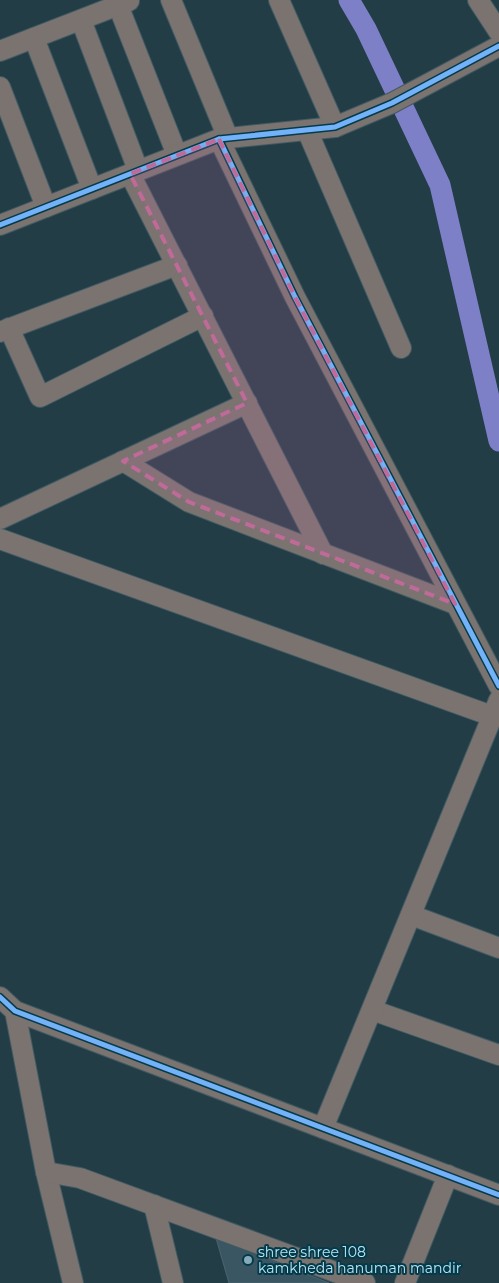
<svg xmlns="http://www.w3.org/2000/svg" width="499" height="1283" font-family="Montserrat,sans-serif">
	<style>
		.lines { fill: none; stroke-linecap: round; stroke-linejoin: round }
		.canal { stroke: #7d80c7; stroke-width: 21 }
		.building { fill: #3a5664; stroke: #4c6471; filter: url(#shadow) }
		.minor-casing { stroke: #405a63; stroke-width: 22 }
		.minor { stroke: #7a7370; stroke-width: 20 }
		.cycleway-casing { stroke: #043b4a; stroke-width: 8 }
		.cycleway { stroke: #73b2f8; stroke-width: 5 }
		.marked { fill: #c06a99; fill-opacity: 0.2; stroke: #c06a99; stroke-width: 4; stroke-dasharray: 10 6; stroke-linejoin: round }
		.poi-dot { fill: #86abb8; stroke: #043b4a; stroke-width: 2 }
		.labels { text-anchor: middle; stroke-width: 4; stroke-linejoin: round; paint-order: stroke }
		.poi-label { font-size: 14px; fill: #bce6f6; stroke: #043b4a; text-anchor: start }
	</style>
	<defs>
		<filter id="shadow"><feDropShadow dx="5.5" dy="3" stdDeviation="0" flood-color="#0009"/></filter>
	</defs>
	<rect width="100%" height="100%" fill="#223d46"/>
	<g class="lines">
		<!-- canal -->
		<polyline class="canal" points="349,0 366,29 440,185 499,441"/>
	</g>
	<!-- building -->
	<polygon class="building" points="216,1238 329,1283 229,1283"/>
	<g class="lines">
		<!-- minor casing -->
		<g class="minor-casing">
			<g id="minor">
				<polyline points="116,0 177,155"/>
				<polyline points="171,0 228,138"/>
				<polyline points="279,0 335,127"/>
				<polyline points="478,0 499,32"/>
				<polyline points="81,20 138,170"/>
				<polyline points="34,38 92,189"/>
				<polyline points="0,51 129,1"/>
				<polyline points="0,87 46,207"/>
				<polyline points="307,130 401,348"/>
				<polyline points="219,139 295,297 499,686"/>
				<polyline points="130,174 323,554"/>
				<polyline points="0,225 219,139 335,127 392,103 499,46"/>
				<polyline points="9,328 40,397 203,316"/>
				<polyline points="0,332 177,265"/>
				<polyline points="123,461 189,502 455,604"/>
				<polyline points="0,519 247,403"/>
				<polyline points="0,539 492,716"/>
				<polyline points="411,915 499,948"/>
				<polyline points="0,997 15,1011 499,1195"/>
				<polyline points="372,1010 499,1055"/>
				<polyline points="15,1011 46,1172 73,1283"/>
				<polyline points="323,1128 499,700"/>
				<polyline points="46,1172 80,1178 365,1283"/>
				<polyline points="154,1205 173,1283"/>
				<polyline points="405,1283 448,1175"/>
			</g>
		</g>
		<!-- minor -->
		<use href="#minor" class="minor"/>
		<!-- cycleway casing -->
		<g class="cycleway-casing">
			<g id="cycleway">
				<polyline points="219,139 295,297 499,686"/>
				<polyline points="0,225 219,139 335,127 392,103 499,46"/>
				<polyline points="0,997 15,1011 499,1195"/>
			</g>
		</g>
		<!-- cycleway -->
		<use href="#cycleway" class="cycleway"/>
	</g>
	<!-- marked area -->
	<path class="marked" d="M219,139L295,297L455,604L189,502L123,461L247,403L130,174Z"/>
	<!-- markers -->
	<circle class="poi-dot" cx="248" cy="1260" r="5"/>
	<g class="labels">
		<!-- poi labels -->
		<g class="poi-label">
			<text x="258" y="1257">shree shree 108<tspan x="258" dy="16">kamkheda hanuman mandir</tspan></text>
		</g>
	</g>
</svg>
